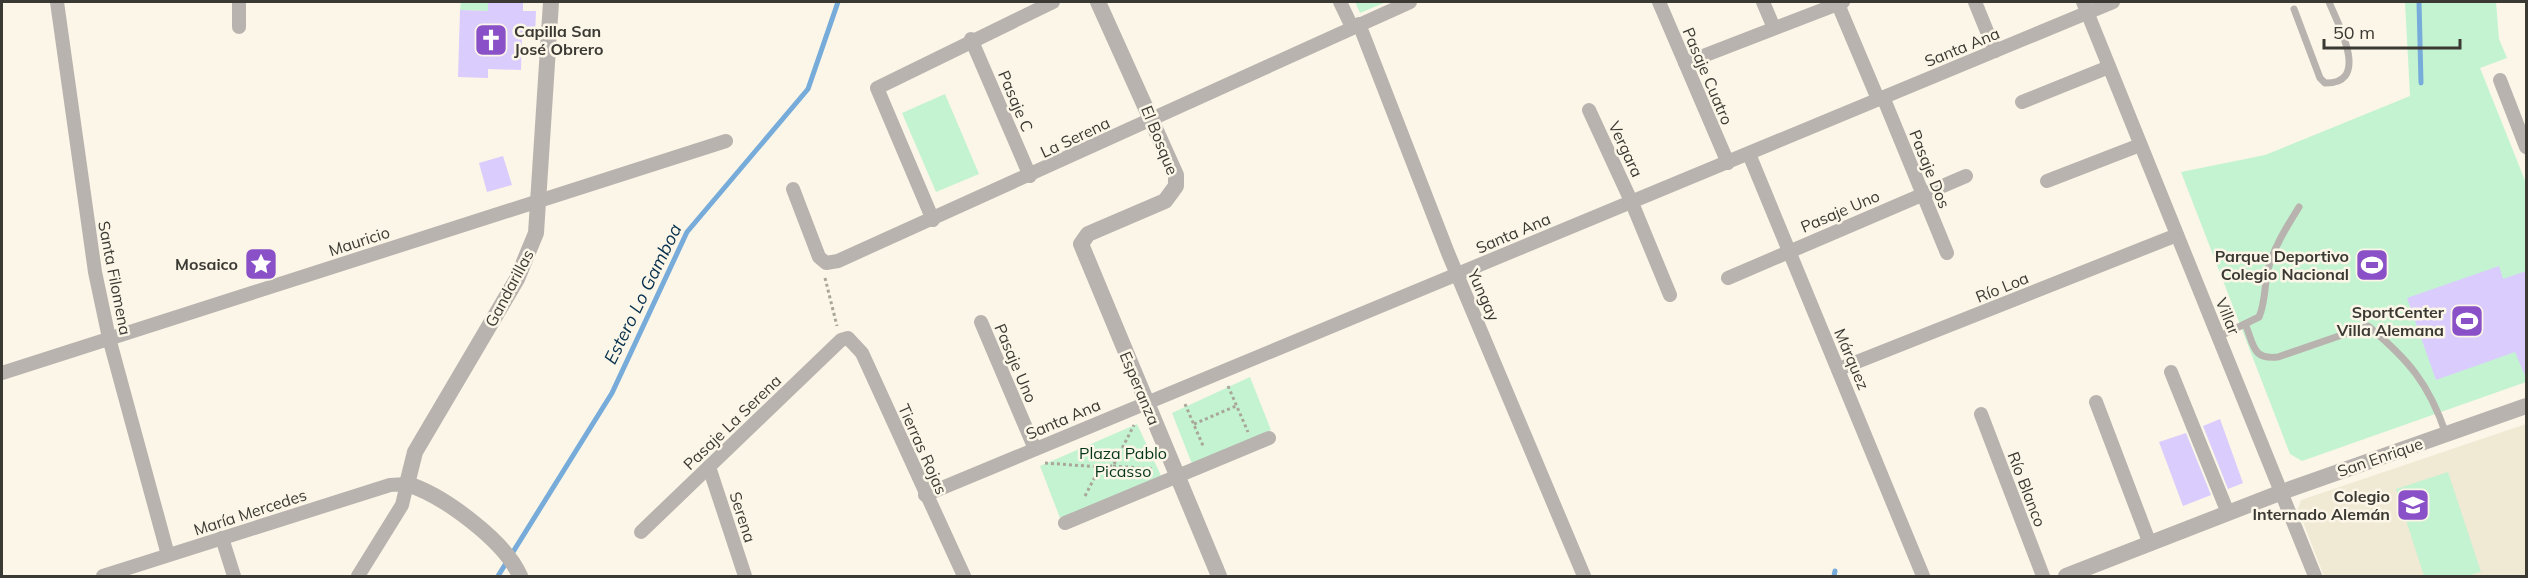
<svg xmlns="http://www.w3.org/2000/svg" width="2528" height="578" font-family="Mulish,sans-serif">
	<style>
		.built { fill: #f0e9d4 }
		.green { fill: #c4f3d1 }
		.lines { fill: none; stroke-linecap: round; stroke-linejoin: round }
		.stream { stroke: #76abda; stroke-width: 5 }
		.building { fill: #dbccfe }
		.path { stroke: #a9a69a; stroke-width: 3; stroke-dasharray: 3 3; stroke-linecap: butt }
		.service { stroke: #b9b3af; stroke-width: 7 }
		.minor { stroke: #b9b3af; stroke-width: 14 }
		.tertiary { stroke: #b9b3af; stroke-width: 16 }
		.labels { text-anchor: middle; stroke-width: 5; stroke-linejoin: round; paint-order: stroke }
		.poi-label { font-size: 16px; font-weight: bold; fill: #3b3933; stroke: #fbf6e7; text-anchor: end }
		.street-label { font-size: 16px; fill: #3b3933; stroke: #fbf6e7 }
		.park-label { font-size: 16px; fill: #013419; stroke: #fbf6e7 }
		.water-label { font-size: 18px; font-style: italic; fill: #052f4d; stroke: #fbf6e7 }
	</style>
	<rect width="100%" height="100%" fill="#fbf6e7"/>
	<!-- built -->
	<polygon class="built" points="2526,424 2526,576 2324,576 2298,509 2301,500"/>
	<!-- green -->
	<g class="green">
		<polygon points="461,2 488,2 488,11 460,10"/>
		<polygon points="1355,2 1386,2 1360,13"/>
		<polygon points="2405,2 2496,2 2499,39 2507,58 2480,68 2526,183 2526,382 2302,461 2290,454 2181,172 2265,155 2410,96"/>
		<polygon points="945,94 979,174 936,192 902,113"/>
		<polygon points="1250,377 1271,430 1192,464 1172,413"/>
		<polygon points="1137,424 1162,478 1060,518 1040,466"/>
		<polygon points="2448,472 2481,572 2467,576 2424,576 2396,489"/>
	</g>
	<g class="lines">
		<!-- stream -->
		<g class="stream">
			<polyline points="2419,2 2421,83"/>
			<polyline points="498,576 612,393 687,232 808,89 838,2"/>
			<polyline points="1834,576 1835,571"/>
		</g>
	</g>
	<!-- building -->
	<g class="building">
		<polygon points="488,2 523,2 523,11 536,11 535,36 522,36 521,70 488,69 488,78 458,77 460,10 488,11"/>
		<polygon points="503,156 512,185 487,192 479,163"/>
		<polygon points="2499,266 2503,279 2526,271 2526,378 2515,352 2436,380 2407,298"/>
		<polygon points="2220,419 2243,483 2228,489 2203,426"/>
		<polygon points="2186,433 2211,495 2183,506 2159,442"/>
	</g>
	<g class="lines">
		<!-- path -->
		<g class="path">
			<polyline points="825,278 837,326"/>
			<polyline points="1228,386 1248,432"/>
			<polyline points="1185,404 1204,448"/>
			<polyline points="1194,424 1236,406"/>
			<polyline points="1045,463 1100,467"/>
			<polyline points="1113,466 1154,469"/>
			<polyline points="1085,496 1100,467 1113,466 1134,425"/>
		</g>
		<!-- service -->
		<g class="service">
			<path d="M2294,9L2320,78L2325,83C2372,84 2337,22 2329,2"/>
			<path d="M2246,326C2254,346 2253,360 2278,357L2368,326C2409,360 2429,384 2446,434"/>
			<path d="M2218,337L2259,317C2266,301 2264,283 2269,266C2275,245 2288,225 2299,207"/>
		</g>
		<!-- minor -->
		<g class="minor">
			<polyline points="57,2 95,272 109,338 168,555"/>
			<polyline points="239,2 239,27"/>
			<polyline points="1340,2 1352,27"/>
			<polyline points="1659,2 1728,163"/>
			<polyline points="1763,2 1774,28"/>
			<polyline points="1837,2 1878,99"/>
			<polyline points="1975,2 1995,51"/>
			<polyline points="2083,2 2315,576"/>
			<polyline points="1359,24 1448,253 1584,576"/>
			<polyline points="971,39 1030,176"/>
			<polyline points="1685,63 1843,2"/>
			<polyline points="2500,80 2526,147"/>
			<polyline points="1883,97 1947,253"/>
			<polyline points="2022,102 2109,67"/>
			<polyline points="1589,110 1632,203 1670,295"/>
			<polyline points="1749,154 1923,576"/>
			<polyline points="2047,181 2140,145"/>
			<polyline points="793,189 819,257 826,263 838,261 1410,2"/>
			<polyline points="933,220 877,88 1053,2"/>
			<polyline points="1728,278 1966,176"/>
			<polyline points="981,322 1035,449"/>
			<polyline points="1839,369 2177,235"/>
			<polyline points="2171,372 2228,513"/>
			<polyline points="2,373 726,141"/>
			<polyline points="2096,402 2150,544"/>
			<polyline points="1981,414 2043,576"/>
			<polyline points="709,467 745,576"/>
			<polyline points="925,495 2113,2"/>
			<polyline points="1065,523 1269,438"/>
			<polyline points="641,532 841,340 848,338 862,353 964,576"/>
			<polyline points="222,538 234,576"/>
			<polyline points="103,576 390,485 407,484 402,505 358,576"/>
		</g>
		<!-- tertiary -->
		<g class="tertiary">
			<polyline points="1098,2 1176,175 1176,186 1165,201 1088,234 1081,244 1219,576"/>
			<path d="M520,576C505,541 443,495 407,484L415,452L517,279L536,233L551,2"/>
			<polyline points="2066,576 2282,492 2526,406"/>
		</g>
	</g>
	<!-- icons -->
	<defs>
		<g id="church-square" transform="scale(1.725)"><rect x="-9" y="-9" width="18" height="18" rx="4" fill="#8a50c7" stroke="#fbf6e7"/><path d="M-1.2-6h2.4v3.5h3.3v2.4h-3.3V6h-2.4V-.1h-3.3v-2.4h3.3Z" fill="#fff"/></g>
		<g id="sight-square" transform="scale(1.725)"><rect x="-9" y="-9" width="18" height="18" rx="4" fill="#8a50c7" stroke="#fbf6e7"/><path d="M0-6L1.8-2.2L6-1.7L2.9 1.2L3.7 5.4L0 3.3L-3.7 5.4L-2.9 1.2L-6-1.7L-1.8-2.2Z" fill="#fff"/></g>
		<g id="stadium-square" transform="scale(1.725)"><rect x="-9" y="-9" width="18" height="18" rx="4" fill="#8a50c7" stroke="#fbf6e7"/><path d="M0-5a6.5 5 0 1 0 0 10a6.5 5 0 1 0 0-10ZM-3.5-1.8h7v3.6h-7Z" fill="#fff"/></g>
		<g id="school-square" transform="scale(1.725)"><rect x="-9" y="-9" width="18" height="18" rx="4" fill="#8a50c7" stroke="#fbf6e7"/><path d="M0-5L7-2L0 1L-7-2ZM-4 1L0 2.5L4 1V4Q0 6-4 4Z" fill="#fff"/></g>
	</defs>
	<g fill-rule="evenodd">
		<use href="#church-square" x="491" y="40"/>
		<use href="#sight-square" x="261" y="264"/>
		<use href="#stadium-square" x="2372" y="265"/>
		<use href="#stadium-square" x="2467" y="321"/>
		<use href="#school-square" x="2413" y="505"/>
	</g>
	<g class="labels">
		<!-- poi labels -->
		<g class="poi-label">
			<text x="514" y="37" text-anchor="start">Capilla San<tspan x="514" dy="18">José Obrero</tspan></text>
			<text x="2349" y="262">Parque Deportivo<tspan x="2349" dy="18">Colegio Nacional</tspan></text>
			<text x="238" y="270">Mosaico</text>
			<text x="2444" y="318">SportCenter<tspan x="2444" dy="18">Villa Alemana</tspan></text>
			<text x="2390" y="502">Colegio<tspan x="2390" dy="18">Internado Alemán</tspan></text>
		</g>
		<!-- street labels -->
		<g class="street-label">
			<text transform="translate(1962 47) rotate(-22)" y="6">Santa Ana</text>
			<text transform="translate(1708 76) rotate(67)" y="6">Pasaje Cuatro</text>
			<text transform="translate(1016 101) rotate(67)" y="6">Pasaje C</text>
			<text transform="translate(1075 137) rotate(-25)" y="6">La Serena</text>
			<text transform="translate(1160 140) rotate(68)" y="6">El Bosque</text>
			<text transform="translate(1626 149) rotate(65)" y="6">Vergara</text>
			<text transform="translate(1930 169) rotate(68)" y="6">Pasaje Dos</text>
			<text transform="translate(1840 211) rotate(-23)" y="6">Pasaje Uno</text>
			<text transform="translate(1513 233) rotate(-23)" y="6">Santa Ana</text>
			<text transform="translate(359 241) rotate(-18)" y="6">Mauricio</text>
			<text transform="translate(115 278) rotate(79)" y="6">Santa Filomena</text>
			<text transform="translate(2002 287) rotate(-22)" y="6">Río Loa</text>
			<text transform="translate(509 288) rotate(-62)" y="6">Gandarillas</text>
			<text transform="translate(1484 295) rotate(66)" y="6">Yungay</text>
			<text transform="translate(2228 316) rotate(68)" y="6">Villar</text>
			<text transform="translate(1852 359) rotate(67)" y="6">Márquez</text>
			<text transform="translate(1016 363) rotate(67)" y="6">Pasaje Uno</text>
			<text transform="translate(1140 388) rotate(67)" y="6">Esperanza</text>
			<text transform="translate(1063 419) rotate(-23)" y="6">Santa Ana</text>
			<text transform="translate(732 422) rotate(-44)" y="6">Pasaje La Serena</text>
			<text transform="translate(923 449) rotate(66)" y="6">Tierras Rojas</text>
			<text transform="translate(2380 457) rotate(-19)" y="6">San Enrique</text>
			<text transform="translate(2027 489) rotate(69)" y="6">Río Blanco</text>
			<text transform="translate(250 512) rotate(-18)" y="6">María Mercedes</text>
			<text transform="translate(743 517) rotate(72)" y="6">Serena</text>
		</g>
		<!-- park labels -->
		<g class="park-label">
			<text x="1123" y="459">Plaza Pablo<tspan x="1123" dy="18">Picasso</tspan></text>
		</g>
		<!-- water labels -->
		<g class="water-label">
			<text transform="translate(643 294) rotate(-64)" y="6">Estero Lo Gamboa</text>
		</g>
	</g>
	<!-- border -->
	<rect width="2528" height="578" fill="none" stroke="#3b3933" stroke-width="6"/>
	<!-- scale -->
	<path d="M2324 39v9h136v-9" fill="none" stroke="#3b3933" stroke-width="3"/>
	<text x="2333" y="39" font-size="18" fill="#3b3933" stroke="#fbf6e7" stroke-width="4.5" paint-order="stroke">50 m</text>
</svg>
